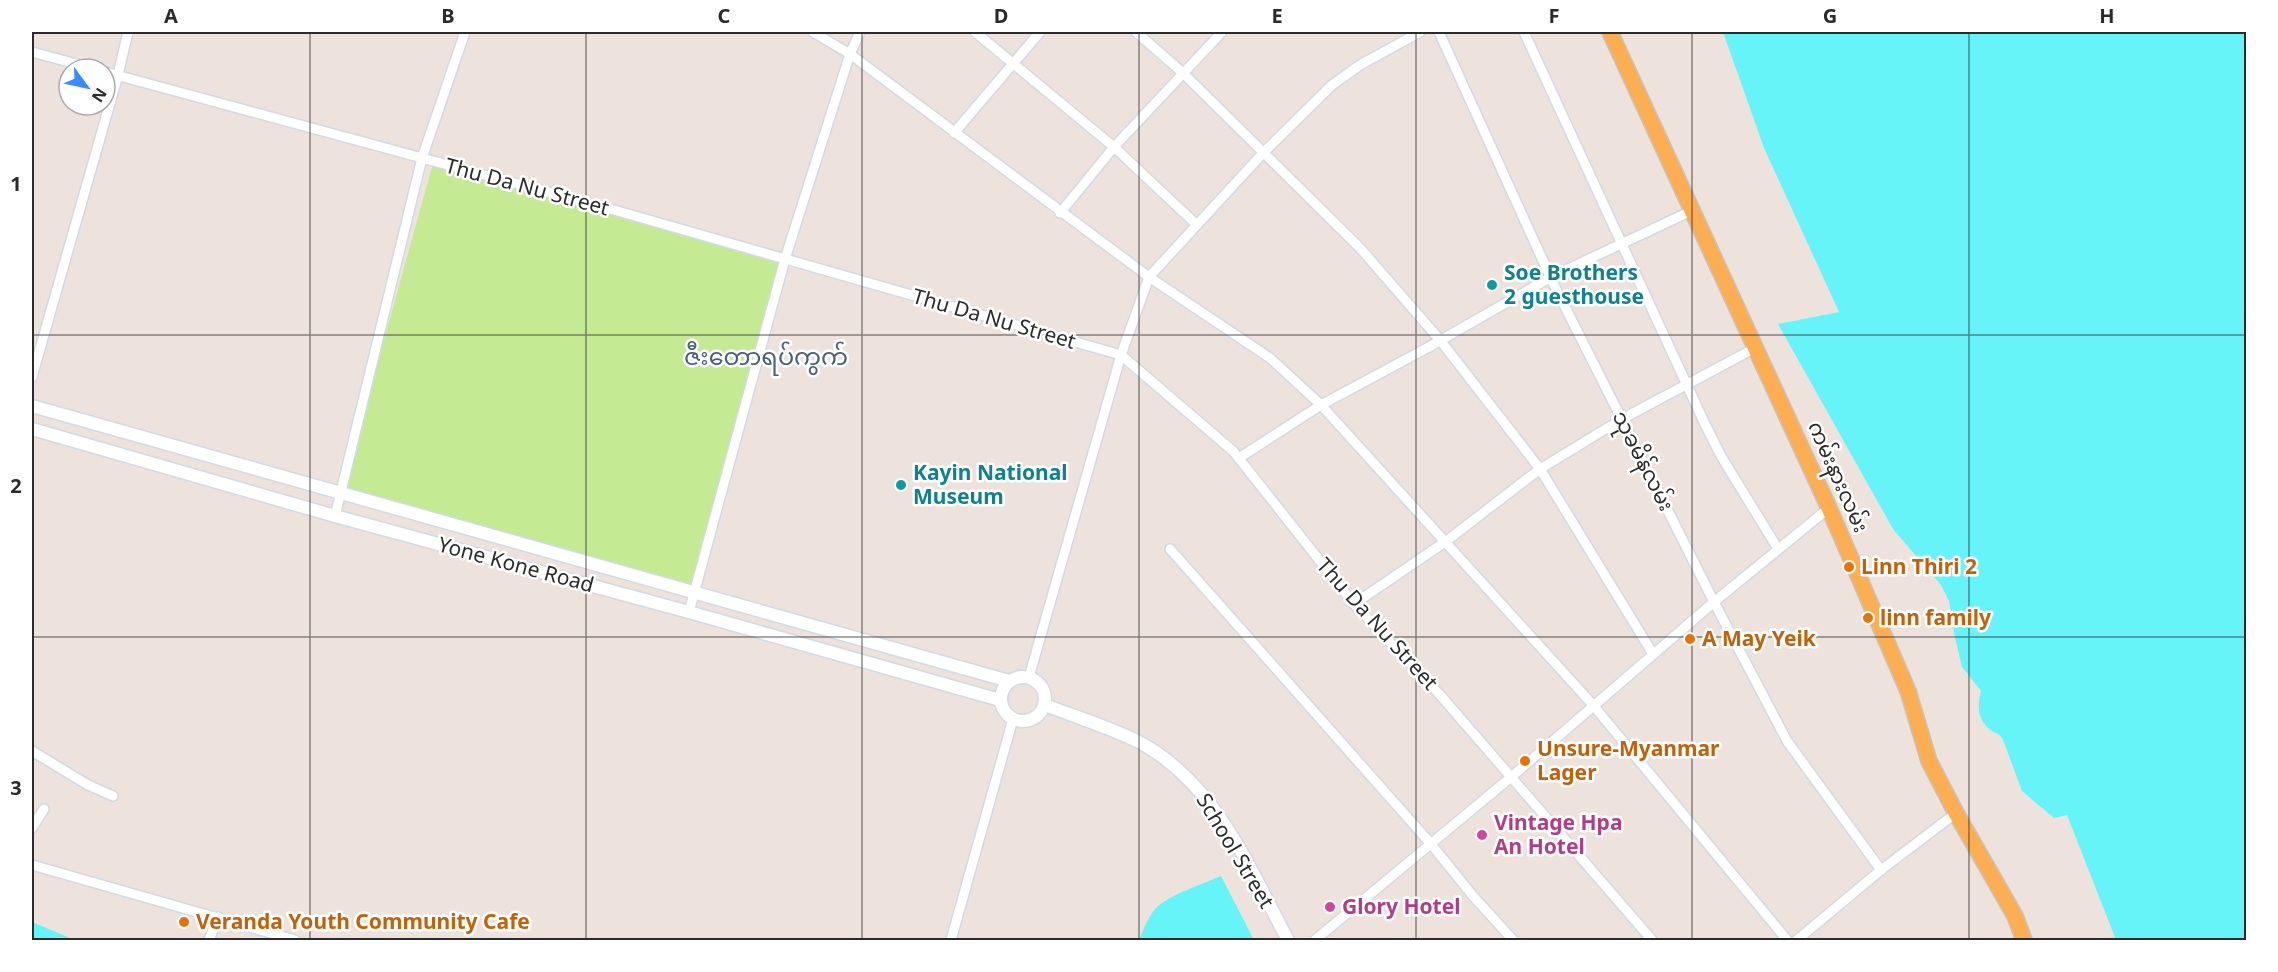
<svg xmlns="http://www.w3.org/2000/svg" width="2278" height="972" font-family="'Noto Sans','Noto Sans Myanmar',sans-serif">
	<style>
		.green { fill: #c5ea94 }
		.water { fill: #67f4f9 }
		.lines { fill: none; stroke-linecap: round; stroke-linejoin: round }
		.minor-casing { stroke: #d1dae5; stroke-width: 12 }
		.tertiary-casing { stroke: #d1dae5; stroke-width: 15 }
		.primary-casing { stroke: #c4c4c4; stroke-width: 18 }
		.minor { stroke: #fff; stroke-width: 9 }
		.tertiary { stroke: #fff; stroke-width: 12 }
		.primary { stroke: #fdae53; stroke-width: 15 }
		.grid { fill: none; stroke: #2b2b2b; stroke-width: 1.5; stroke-opacity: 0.55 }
		.culture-dot { fill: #0f9aa8; stroke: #fff; stroke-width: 2 }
		.food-dot { fill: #e8710a; stroke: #fff; stroke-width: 2 }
		.hotel-dot { fill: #d1479c; stroke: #fff; stroke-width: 2 }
		.labels { text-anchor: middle; stroke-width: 5; stroke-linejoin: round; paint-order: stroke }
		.street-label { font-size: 21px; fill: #2b2b2b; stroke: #fff }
		.culture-label { font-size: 21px; font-weight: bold; fill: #0d838f; stroke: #fff; text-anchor: start }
		.food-label { font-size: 21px; font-weight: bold; fill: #c56008; stroke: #fff; text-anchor: start }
		.hotel-label { font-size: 21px; font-weight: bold; fill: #b23c85; stroke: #fff; text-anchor: start }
		.quarter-label { font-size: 24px; fill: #475f81; stroke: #fff }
		.neatline { fill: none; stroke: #2b2b2b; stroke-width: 2 }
		.grid-label { font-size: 20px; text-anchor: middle; font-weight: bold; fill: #2b2b2b }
	</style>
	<rect width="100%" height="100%" fill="#eee3dc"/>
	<!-- green -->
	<polygon class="green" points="434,160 785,259 695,593 341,494"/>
	<!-- water -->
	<g class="water">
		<path d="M1723,32H2246V940H2116L2067,815L2054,818L2022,791L2003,740C2000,734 1997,734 1992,731C1977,721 1977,706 1981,691L1962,667L1954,633L1949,601L1941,585L1893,529L1778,324L1839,312L1764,148Z"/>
		<path d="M1221,876L1254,940H1139C1144,929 1148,916 1157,907C1171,894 1203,884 1221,876Z"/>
		<polygon points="32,922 75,940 76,940 32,940"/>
	</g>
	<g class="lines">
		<!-- minor casing -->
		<g class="minor-casing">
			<g id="minor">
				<polyline points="813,32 850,54 1149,277 1270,358 1321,405 1593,705 1787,940"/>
				<polyline points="975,32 1114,147 1197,225"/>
				<polyline points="1136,32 1183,73 1360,248 1440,340 1540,469 1653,654"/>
				<polyline points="1439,32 1554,285 1714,602 1787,741 1881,870"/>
				<polyline points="1524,32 1704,422 1721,456 1778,549"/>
				<polyline points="32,52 95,69"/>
				<polyline points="105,72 614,210 1121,355 1233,451 1354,604 1441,696 1652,940"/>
				<polyline points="954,133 1040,32"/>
				<polyline points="1060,213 1114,147 1222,32"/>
				<polyline points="32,377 118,75 128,32"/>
				<polyline points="1239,458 1321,405 1427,348 1551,277 1691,211"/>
				<polyline points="335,516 422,158 465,32"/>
				<polyline points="1170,549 1431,844 1473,896 1513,940"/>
				<polyline points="1354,604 1445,542 1540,469 1622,419 1755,348"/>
				<polyline points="689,612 785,259 850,54 860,32"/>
				<polyline points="1029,677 1121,355 1149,277 1264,152 1332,85 1360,65 1420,32"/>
				<polyline points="32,751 88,785 113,796"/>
				<polyline points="32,828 44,809"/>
				<polyline points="32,865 295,940"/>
				<polyline points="209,940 218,917"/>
				<polyline points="951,940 1013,719"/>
				<polyline points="1315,940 1510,778 1714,602 1829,508"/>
				<polyline points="1797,940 1881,870 1956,813"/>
			</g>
		</g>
		<!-- tertiary casing -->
		<g class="tertiary-casing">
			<g id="tertiary">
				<polyline points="32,406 1009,681"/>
				<polyline points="32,429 335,516 689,612 1000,700"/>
				<circle cx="1023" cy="699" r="22"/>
				<path d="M1045,705C1076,717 1109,727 1139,742C1216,783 1249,868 1288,940"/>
			</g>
		</g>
		<!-- primary casing -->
		<g class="primary-casing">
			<polyline id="primary" points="1610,32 1829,508 1908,691 1929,761 1956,813 2015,916 2024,940"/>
		</g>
		<!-- minor -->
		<use href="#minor" class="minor"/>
		<!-- tertiary -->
		<use href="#tertiary" class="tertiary"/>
		<!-- primary -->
		<use href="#primary" class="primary"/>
	</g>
	<!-- grid -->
	<path class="grid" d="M310,32V940M586,32V940M862,32V940M1139,32V940M1416,32V940M1692,32V940M1969,32V940M32,335H2246M32,637H2246"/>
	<!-- markers -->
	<g class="culture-dot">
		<circle cx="1492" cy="285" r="6"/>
		<circle cx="901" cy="485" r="6"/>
	</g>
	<g class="food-dot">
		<circle cx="1849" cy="567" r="6"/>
		<circle cx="1868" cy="618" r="6"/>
		<circle cx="1690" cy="639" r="6"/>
		<circle cx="1525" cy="761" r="6"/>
		<circle cx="184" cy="922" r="6"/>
	</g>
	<g class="hotel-dot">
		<circle cx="1482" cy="835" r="6"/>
		<circle cx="1330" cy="907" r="6"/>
	</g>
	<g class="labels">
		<!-- street labels -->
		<g class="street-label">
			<text transform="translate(527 187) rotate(15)" y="7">Thu Da Nu Street</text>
			<text transform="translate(994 319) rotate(16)" y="7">Thu Da Nu Street</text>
			<text transform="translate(1643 461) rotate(63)" y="7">သုခမိန်လမ်း</text>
			<text transform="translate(1838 477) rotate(66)" y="7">ကမ်းနားလမ်း</text>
			<text transform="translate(516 565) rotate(15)" y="7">Yone Kone Road</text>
			<text transform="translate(1377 624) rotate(48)" y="7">Thu Da Nu Street</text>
			<text transform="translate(1235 851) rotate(59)" y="7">School Street</text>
		</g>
		<!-- culture labels -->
		<g class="culture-label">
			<text x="1504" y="280">Soe Brothers<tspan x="1504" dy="24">2 guesthouse</tspan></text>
			<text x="913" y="480">Kayin National<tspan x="913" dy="24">Museum</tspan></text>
		</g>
		<!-- food labels -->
		<g class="food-label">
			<text x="1861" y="574">Linn Thiri 2</text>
			<text x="1880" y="625">linn family</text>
			<text x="1702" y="646">A May Yeik</text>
			<text x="1537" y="756">Unsure-Myanmar<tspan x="1537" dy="24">Lager</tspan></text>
			<text x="196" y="929">Veranda Youth Community Cafe</text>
		</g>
		<!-- hotel labels -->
		<g class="hotel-label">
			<text x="1494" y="830">Vintage Hpa<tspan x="1494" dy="24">An Hotel</tspan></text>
			<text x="1342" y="914">Glory Hotel</text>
		</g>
		<!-- quarter labels -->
		<g class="quarter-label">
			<text x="766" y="365">ဇီးတောရပ်ကွက်</text>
		</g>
	</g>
	<!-- border -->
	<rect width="2278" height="972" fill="none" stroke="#ffffff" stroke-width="66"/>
	<!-- north arrow -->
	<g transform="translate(87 87) rotate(123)"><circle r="28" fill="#ffffff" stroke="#aaaaaa" stroke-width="1.5"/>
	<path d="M0-4.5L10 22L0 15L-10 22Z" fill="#398bff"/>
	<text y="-9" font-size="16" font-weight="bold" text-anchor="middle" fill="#2b2b2b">N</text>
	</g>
	<rect x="33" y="33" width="2212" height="906" class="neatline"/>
	<g class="grid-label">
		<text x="171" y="23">A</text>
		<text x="448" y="23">B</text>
		<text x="724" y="23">C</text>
		<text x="1001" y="23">D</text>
		<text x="1277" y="23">E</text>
		<text x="1554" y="23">F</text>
		<text x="1830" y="23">G</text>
		<text x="2107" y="23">H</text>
		<text x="16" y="191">1</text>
		<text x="16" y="493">2</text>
		<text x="16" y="795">3</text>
	</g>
</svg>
